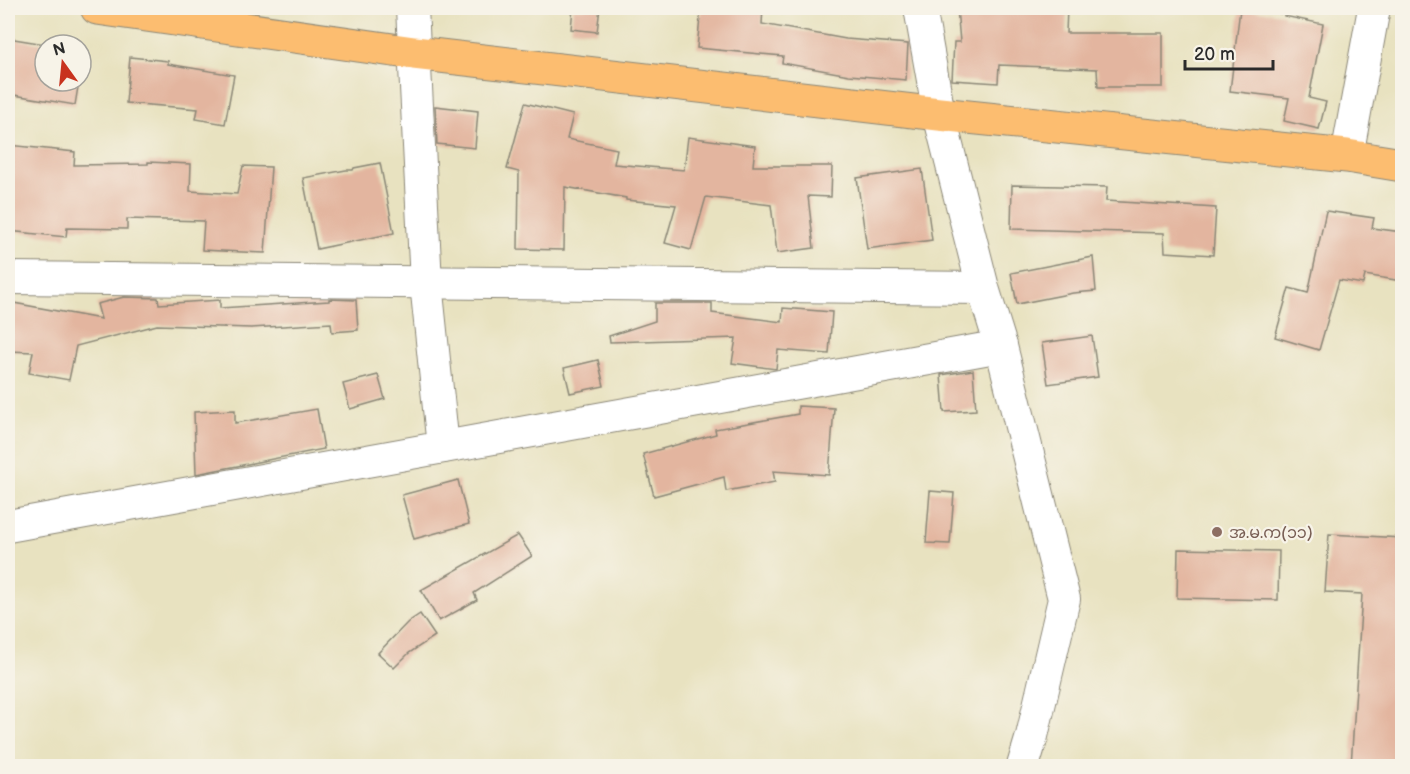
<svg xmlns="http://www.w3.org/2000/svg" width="1410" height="774" font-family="'Balsamiq Sans','Noto Sans Myanmar',sans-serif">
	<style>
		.building { fill: #e3b59f }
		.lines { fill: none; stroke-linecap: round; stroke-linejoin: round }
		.street-casing { stroke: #8a8676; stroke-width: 34 }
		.highway-casing { stroke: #8a8676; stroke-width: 35 }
		.street { stroke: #fff; stroke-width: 32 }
		.highway { stroke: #fcbd6f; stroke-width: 33 }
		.education-dot { fill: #8d6e63; stroke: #f7f3e8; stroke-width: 2 }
		.labels { text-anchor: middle; stroke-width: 4.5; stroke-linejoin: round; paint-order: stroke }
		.education-label { font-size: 16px; fill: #785e54; stroke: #f7f3e8; text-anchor: start }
	</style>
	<rect width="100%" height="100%" fill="#f7f3e8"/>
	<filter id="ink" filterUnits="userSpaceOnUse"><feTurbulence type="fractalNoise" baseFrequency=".0167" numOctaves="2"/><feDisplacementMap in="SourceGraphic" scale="12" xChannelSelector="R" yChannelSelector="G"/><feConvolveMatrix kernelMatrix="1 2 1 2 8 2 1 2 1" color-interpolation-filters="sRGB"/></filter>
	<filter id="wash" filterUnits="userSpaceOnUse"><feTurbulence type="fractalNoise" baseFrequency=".008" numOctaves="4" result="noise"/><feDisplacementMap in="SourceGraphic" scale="24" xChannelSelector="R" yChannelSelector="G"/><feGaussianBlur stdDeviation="1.35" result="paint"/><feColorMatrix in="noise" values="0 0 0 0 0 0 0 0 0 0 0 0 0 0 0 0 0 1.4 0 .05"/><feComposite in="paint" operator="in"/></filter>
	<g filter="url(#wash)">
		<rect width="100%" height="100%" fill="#e8e2c0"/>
		<g id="blocks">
			<!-- building -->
			<g class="building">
				<polygon points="573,8 600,8 597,32 571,29"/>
				<polygon points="701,8 763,8 762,24 846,39 908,44 906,80 849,75 782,63 783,56 697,48"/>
				<polygon points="957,8 1067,8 1066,33 1163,33 1163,87 1098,87 1097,69 999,65 998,83 952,80 954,42 960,42"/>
				<polygon points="1240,9 1284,14 1284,16 1323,24 1309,98 1326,102 1319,129 1284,121 1289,98 1230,91"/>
				<polygon points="8,38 51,45 45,45 45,81 79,81 75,105 8,94"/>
				<polygon points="130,57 168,61 168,64 234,75 225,124 196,119 198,109 126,103"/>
				<polygon points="525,103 573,115 567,139 617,149 614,164 684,170 688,137 755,146 753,166 832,166 831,197 808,196 814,248 777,253 771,205 706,197 691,250 665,243 676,205 626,200 626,198 565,187 564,250 518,249 519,172 507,169"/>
				<polygon points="435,106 478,111 475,148 437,144"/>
				<polygon points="8,145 75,152 74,165 148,164 148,162 191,164 190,191 237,194 243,166 271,167 265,253 202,250 204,221 127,219 127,229 67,228 66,237 8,231"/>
				<polygon points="380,163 394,233 317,249 303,178 346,170 353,170 354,168"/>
				<polygon points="922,169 932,240 867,249 857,178"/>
				<polygon points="1012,185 1107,187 1106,201 1216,208 1213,255 1165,252 1164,233 1011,229"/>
				<polygon points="1326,211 1374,218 1372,228 1402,232 1402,281 1365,275 1363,284 1339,280 1319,350 1275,337 1289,288 1308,293"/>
				<polygon points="1093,257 1096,291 1073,293 1017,304 1011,273"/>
				<polygon points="124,297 158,298 159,304 220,300 220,308 329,301 329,299 356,300 358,330 332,332 331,323 251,328 157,325 76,346 69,380 29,373 33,352 8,351 8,302 101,319 97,304"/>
				<polygon points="655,303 712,303 712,313 782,322 783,308 832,312 829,354 778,350 776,369 732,363 736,338 610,342 609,336 655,321"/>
				<polygon points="1092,336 1098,377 1048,384 1042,343"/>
				<polygon points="598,360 604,386 570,393 564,368"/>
				<polygon points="973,370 976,410 944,412 941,375"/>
				<polygon points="378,375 385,399 350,409 343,384"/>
				<polygon points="798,406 834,408 829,475 773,471 775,482 726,491 724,477 654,496 643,454 716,434 715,429 798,414"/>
				<polygon points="317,409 324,449 196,474 194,412 235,410 235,423"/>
				<polygon points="458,480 469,524 414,539 402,495"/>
				<polygon points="930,491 954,493 950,544 926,543"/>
				<polygon points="1329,534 1402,538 1402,766 1351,766 1362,594 1325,592"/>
				<polygon points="518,535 532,556 474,593 477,600 439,621 421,590"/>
				<polygon points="1178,549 1279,551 1278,600 1177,598"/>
				<polygon points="420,614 435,636 409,653 394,668 378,653 408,622"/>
			</g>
		</g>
	</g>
	<g filter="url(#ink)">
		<use href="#blocks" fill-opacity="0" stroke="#8a8676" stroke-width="1.5"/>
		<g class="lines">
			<!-- street casing -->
			<g class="street-casing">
				<g id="street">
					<polyline points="412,8 426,283 443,447"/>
					<polyline points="920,8 939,114 983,288 1001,346 1064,599 1032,736 1023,766"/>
					<polyline points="1347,156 1374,8"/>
					<polyline points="8,278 983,288"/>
					<polyline points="8,526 1001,346"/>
				</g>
			</g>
			<!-- highway casing -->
			<g class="highway-casing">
				<polyline id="highway" points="97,8 414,53 939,114 1347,156 1402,165"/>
			</g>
			<!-- street -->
			<use href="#street" class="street"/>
			<!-- highway -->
			<use href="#highway" class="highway"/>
		</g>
	</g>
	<!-- markers -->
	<circle class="education-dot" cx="1217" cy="532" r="6"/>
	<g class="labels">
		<!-- education labels -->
		<g class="education-label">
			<text x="1229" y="538">အ.မ.က(၁၁)</text>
		</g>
	</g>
	<!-- margin -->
	<rect width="1410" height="774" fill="none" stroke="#f7f3e8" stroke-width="30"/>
	<!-- north arrow -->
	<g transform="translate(63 63) rotate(345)"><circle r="28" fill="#f7f3e8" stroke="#a5a39c" stroke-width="1.5"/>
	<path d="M0-4.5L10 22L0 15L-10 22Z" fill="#c8321e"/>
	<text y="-9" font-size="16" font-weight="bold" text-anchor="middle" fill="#2b2b2b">N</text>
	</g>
	<!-- scale -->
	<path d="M1185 60v9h88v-9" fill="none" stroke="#2b2b2b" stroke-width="3"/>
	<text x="1194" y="60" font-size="18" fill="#2b2b2b" stroke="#f7f3e8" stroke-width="4.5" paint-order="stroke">20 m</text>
</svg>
